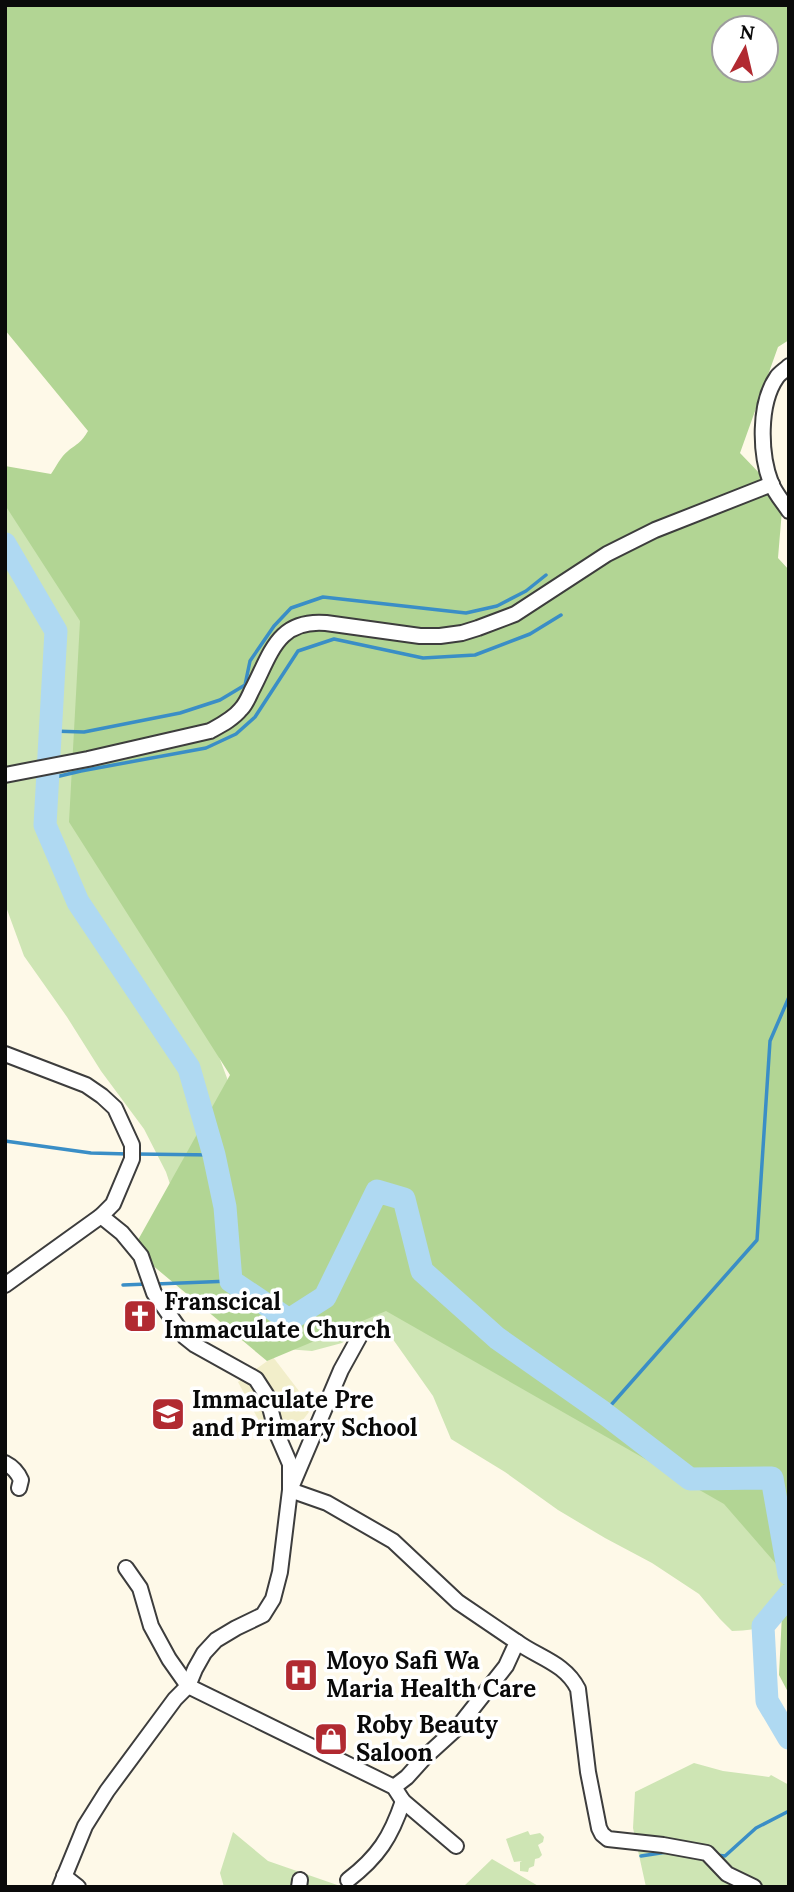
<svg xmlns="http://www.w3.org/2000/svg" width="794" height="1892" font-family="Lora,serif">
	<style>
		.farmland { fill: #f2eeca }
		.green { fill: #cee5b4 }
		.forest { fill: #b2d594; fill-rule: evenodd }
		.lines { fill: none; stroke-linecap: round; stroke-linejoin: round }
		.stream { stroke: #3a8ec6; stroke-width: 3.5 }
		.river { stroke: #afd9f2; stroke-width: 23 }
		.street-casing { stroke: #3d3d3d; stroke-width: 18 }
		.street { stroke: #fff; stroke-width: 14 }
		.labels { text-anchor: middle; stroke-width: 7; stroke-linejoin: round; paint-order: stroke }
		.poi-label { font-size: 24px; font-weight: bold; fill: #0a0a0a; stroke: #fff; text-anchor: start }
	</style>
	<rect width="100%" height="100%" fill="#fef9e8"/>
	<!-- farmland -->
	<polygon class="farmland" points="273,1357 312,1408 277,1454 238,1382"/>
	<!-- green -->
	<g class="green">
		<path d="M5,478L60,545L198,1001L227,1078L234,1103L324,1271L789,1466V1603C768,1627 765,1630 732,1631L720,1619L699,1594L652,1563L605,1538L558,1510L505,1472L451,1439L433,1396L385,1328L361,1327L342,1343L312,1351L286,1349L178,1208L166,1172L144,1129L101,1071L67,1017L24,956L5,904Z"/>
		<polygon points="694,1763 723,1771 769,1777 771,1775 789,1785 789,1887 646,1887 633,1828 635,1792"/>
		<polygon points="528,1831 530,1835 540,1833 544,1837 543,1842 538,1845 542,1855 539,1858 535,1859 534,1866 529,1868 528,1872 520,1871 520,1862 522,1861 514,1862 506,1839"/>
		<polygon points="233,1832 268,1861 343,1887 224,1887 220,1873"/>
		<polygon points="492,1859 540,1887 463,1887"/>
	</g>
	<!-- forest -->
	<path class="forest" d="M5,5H789V340L778,347L740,453L783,498L778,558L789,570V1694L779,1675L784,1573L724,1504L386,1311L267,1361L133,1249L230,1075L69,822L80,621L5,505V466L51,474C56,467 61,456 68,451C78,443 81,443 88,431L5,330ZM724,28H766V70H724Z"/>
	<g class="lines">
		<!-- stream -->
		<g class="stream">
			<polyline points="51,731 84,732 180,713 220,700 245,685 250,661 274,626 291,608 323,597 466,613 497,606 526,591 546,575"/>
			<polyline points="47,779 81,771 206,748 236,734 255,717 298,651 334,639 423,658 475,655 530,634 561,615"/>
			<polyline points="5,1141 91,1153 128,1154"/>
			<polyline points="136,1154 214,1155"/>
			<polyline points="156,1284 231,1281"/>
			<polyline points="123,1285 148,1284"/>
			<polyline points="604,1413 757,1240 770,1041 789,997"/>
			<polyline points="716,1855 725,1856 756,1828 789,1811"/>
			<polyline points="641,1856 667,1852"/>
		</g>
		<!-- river -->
		<g class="river">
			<polyline points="5,544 56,631 45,825 78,902 189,1068 214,1155 225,1207 231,1281 289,1320 325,1297 377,1191 404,1199 422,1271 497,1338 604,1413 690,1479 772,1478 789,1574"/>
			<polyline points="789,1595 763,1626 767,1701 789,1738"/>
		</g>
		<!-- street casing -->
		<g class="street-casing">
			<g id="street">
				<path d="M789,366C785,370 780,373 777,377C758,404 760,454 771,483C775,493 783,502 789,511"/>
				<path d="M5,775L88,759L210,731C221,725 233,719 241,709C246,704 249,696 252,690C271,654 277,619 326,623L420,636H440L462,633L478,628L515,614L607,554L655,530L772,484"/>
				<polyline points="5,1054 86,1085 102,1096 115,1108 132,1145 132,1159 113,1204 101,1216 5,1285"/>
				<polyline points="101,1216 122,1233 141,1256 154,1293 185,1337 195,1345 256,1379 267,1396 277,1434 290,1464 290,1490 327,1503 393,1541 458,1602 517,1642 506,1666 458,1727 425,1757 407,1777 394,1787"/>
				<path d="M5,1463C13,1467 18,1473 21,1480L19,1488"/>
				<polyline points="126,1568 140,1588 151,1626 169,1659 188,1686 394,1787 403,1801 456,1846"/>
				<path d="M517,1642C539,1658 565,1663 578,1689L588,1772L599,1828L602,1834L608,1839L663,1845L707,1853L727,1874L754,1887"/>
				<polyline points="64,1876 78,1887"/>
				<path d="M348,1880C378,1857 391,1837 403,1801"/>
				<polyline points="60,1887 85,1826 107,1791 175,1699 188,1686 195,1669 204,1653 216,1640 236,1628 263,1615 273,1599 280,1572 290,1490 341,1370 362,1332"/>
				<polyline points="299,1887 300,1880"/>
			</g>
		</g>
		<!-- street -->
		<use href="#street" class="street"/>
	</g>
	<!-- icons -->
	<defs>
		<g id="church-square" transform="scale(1.75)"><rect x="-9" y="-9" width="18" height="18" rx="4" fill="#b12a31" stroke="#fff"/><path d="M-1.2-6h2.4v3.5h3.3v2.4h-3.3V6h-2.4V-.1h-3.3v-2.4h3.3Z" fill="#fff"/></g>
		<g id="school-square" transform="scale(1.75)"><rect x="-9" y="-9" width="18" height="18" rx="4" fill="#b12a31" stroke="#fff"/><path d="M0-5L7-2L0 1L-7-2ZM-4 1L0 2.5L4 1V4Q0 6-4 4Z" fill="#fff"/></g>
		<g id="hospital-square" transform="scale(1.75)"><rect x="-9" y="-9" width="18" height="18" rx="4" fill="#b12a31" stroke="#fff"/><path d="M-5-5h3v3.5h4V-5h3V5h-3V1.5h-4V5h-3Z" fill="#fff"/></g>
		<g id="shop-square" transform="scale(1.75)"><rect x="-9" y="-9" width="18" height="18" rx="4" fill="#b12a31" stroke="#fff"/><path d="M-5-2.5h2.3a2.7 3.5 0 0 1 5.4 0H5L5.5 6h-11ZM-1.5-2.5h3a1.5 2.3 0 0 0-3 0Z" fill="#fff"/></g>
	</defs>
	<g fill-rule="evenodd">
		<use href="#church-square" x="140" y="1316"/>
		<use href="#school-square" x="168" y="1414"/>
		<use href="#hospital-square" x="301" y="1675"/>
		<use href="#shop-square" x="331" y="1739"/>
	</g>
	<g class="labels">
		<!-- poi labels -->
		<g class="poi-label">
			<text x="164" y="1310">Franscical<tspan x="164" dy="28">Immaculate Church</tspan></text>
			<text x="192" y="1408">Immaculate Pre<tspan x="192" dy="28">and Primary School</tspan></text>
			<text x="326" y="1669">Moyo Safi Wa<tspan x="326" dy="28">Maria Health Care</tspan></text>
			<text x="356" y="1733">Roby Beauty<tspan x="356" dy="28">Saloon</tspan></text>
		</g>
	</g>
	<!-- border -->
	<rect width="794" height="1892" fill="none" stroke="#0a0a0a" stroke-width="14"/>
	<!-- north arrow -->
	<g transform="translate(745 49) rotate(8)"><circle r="33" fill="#ffffff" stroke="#9d9d9d" stroke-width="2"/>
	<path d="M0-5L12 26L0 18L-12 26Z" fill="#b12a31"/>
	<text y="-10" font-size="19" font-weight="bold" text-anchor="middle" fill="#0a0a0a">N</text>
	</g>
</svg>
